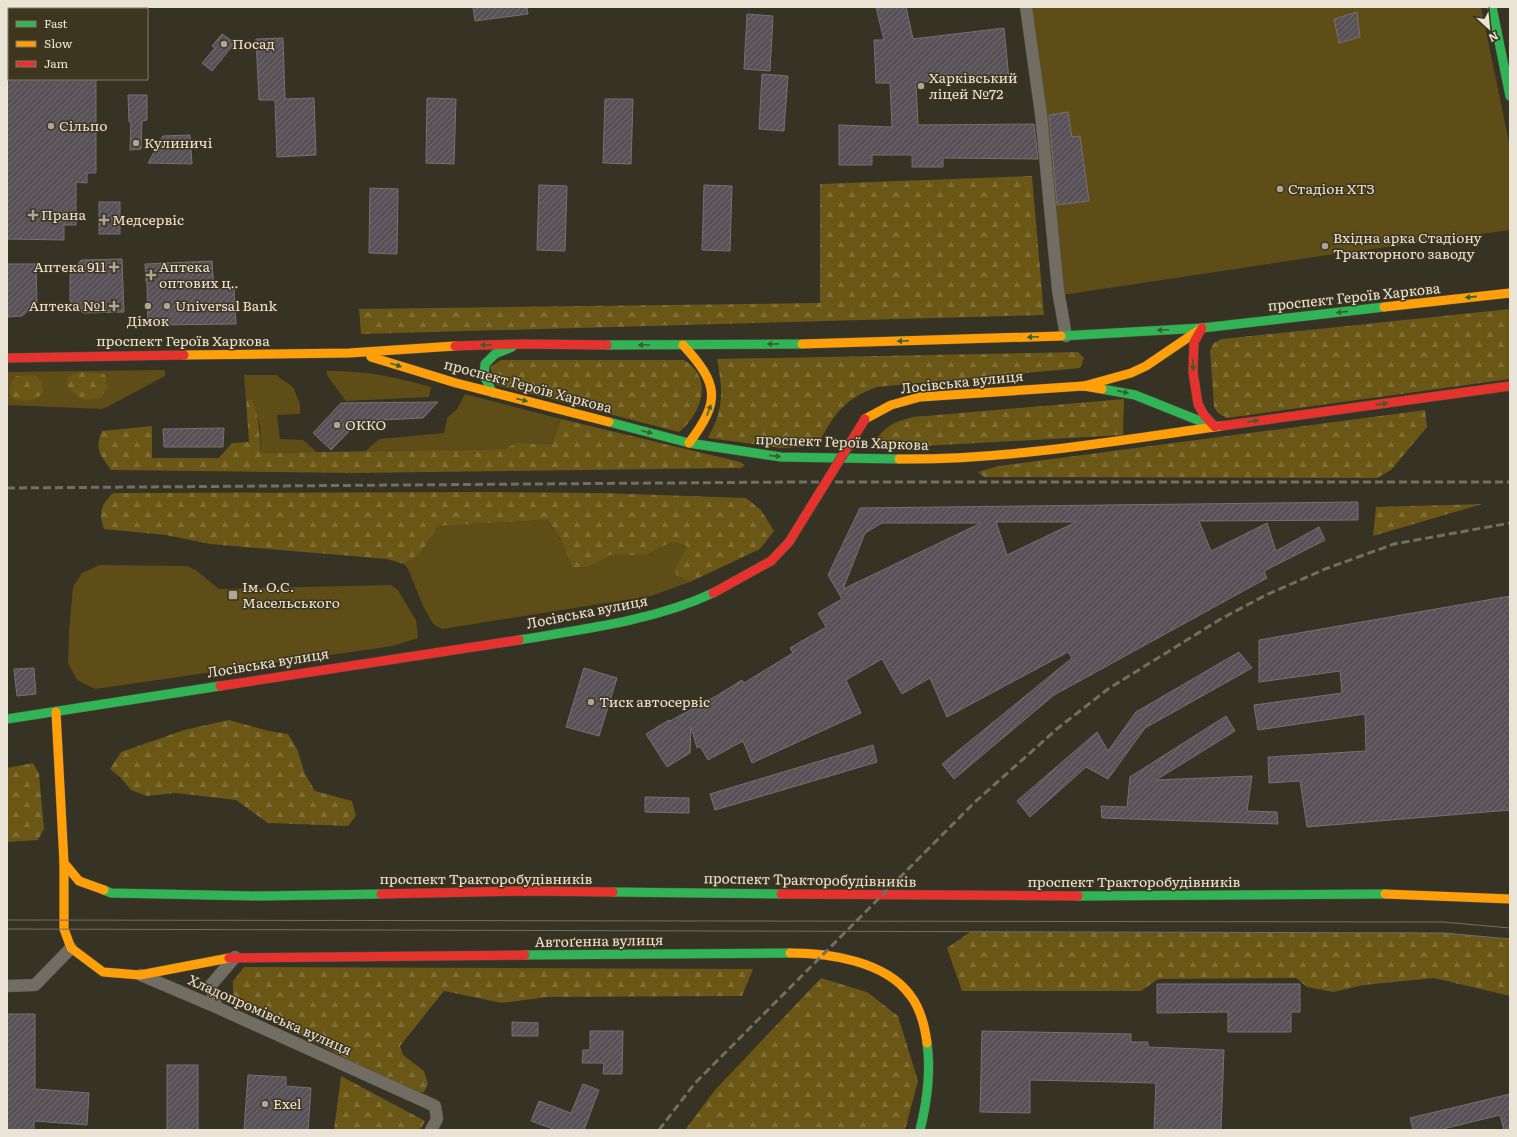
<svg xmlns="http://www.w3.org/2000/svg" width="1517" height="1137" font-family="Literata,serif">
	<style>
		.green { fill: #5e4d16 }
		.forest { fill: url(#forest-firs) }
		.building { fill: url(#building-hatch); stroke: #75716f; fill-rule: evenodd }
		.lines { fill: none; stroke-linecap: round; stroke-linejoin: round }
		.street-casing { stroke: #524d42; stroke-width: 13 }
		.fast-casing { stroke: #524d42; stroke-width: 10 }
		.slow-casing { stroke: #524d42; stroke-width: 10 }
		.jam-casing { stroke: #524d42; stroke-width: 10 }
		.street { stroke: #716d63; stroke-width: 12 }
		.fast { stroke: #30b455; stroke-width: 9 }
		.slow { stroke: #ff9f0a; stroke-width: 9 }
		.jam { stroke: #e5322d; stroke-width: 9 }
		.tram { stroke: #726e64; stroke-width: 1 }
		.rail { stroke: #726e64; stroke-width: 3; stroke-dasharray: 8 4; stroke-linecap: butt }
		.jam-bridge-casing { stroke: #524d42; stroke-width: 10; stroke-linecap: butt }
		.jam-bridge { stroke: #e5322d; stroke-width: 9 }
		.oneway { fill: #386131 }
		.poi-dot { fill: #aaa698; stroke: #3d351d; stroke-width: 1.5 }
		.labels { text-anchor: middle; stroke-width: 3; stroke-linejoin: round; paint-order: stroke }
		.poi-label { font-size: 14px; fill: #e9e4d6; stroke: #3d351d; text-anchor: start }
		.street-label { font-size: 14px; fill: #e9e4d6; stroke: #3d351d }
	</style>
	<defs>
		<pattern id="forest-firs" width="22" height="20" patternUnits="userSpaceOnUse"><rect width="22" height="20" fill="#6a5615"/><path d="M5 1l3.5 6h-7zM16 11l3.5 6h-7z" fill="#7f6e36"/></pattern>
		<pattern id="building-hatch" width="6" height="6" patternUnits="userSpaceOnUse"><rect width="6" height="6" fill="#595158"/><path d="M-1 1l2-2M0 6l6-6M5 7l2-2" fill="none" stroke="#716a6f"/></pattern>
	</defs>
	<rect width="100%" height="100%" fill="#363224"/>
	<!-- green -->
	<g class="green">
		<polygon points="1027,7 1481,7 1510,147 1510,230 1321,256 1062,295"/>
		<polygon points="165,370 165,376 107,407 101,409 7,405 7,372"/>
		<path d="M326,371C362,370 397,377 431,387L429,397L346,401L328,377Z"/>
		<polygon points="244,375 276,375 293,387 300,404 300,414 277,415 280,439 303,440 317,452 261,453 260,426 252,400 246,400"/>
		<polygon points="465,394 561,419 552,444 516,443 504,449 366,451 372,445 380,439 444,433 447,418 457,409"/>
		<polygon points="547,520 557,530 560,540 610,555 647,555 659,548 673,542 687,546 674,570 677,576 690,582 651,596 442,629 433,624 423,606 408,569 404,564 421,553 438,526"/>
		<polygon points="99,565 187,566 197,571 219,589 391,585 398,590 416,620 418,638 393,646 95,689 77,680 68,663 69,631 73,587 82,573"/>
	</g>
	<!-- forest -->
	<g class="forest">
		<polygon points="1032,176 1044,315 361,334 359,309 820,303 820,184"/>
		<polygon points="1510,309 1510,379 1227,418 1218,413 1214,407 1210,350 1214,343 1222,339"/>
		<path d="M1078,352L1084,358L1080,368L877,387C842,400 834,415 817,446L782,448L708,438C724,409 723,391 717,359Z"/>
		<path d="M501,360H684C714,378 702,413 679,432L496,385L490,367Z"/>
		<path d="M79,372L105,374L107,388L100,398C83,402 80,399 67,387L68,377Z"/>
		<path d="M34,375L41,380L43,392C36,402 26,401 15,400L9,393L11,382L16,376Z"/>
		<path d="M1124,399L1123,435L869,449C884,428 888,423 914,417Z"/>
		<path d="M246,400H252C260,418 259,435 261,453L504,449L516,443L552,444L561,419L740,462L745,465L741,468L355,473L111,470C100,454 94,450 102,431L152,426V458H219L232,443L249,442Z"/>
		<polygon points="1425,410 1427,427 1391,470 1377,478 984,477 978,472 999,466"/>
		<path d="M491,492L602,493L746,498L761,510L774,531L760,549L690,582L677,576L674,570L687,546L673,542L659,548L647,555H610L588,567H573C565,551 560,532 547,520L438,526L421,553L404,564L387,559L210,544L166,535L104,529C98,512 101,505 113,493Z"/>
		<polygon points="1482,504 1373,536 1376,507"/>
		<polygon points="229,720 269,731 288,734 297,749 305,774 315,791 352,801 356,816 348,826 268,823 236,800 175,793 147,796 131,790 121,778 110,769 121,752 184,730"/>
		<polygon points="33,763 39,774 44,829 38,840 7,842 7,768"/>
		<polygon points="970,932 1444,933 1510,939 1510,996 1434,978 1364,985 1333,992 1307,987 1296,978 1158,979 1141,991 962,991 947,948"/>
		<polygon points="244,967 753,969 742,996 547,997 502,1003 444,991 400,1046 403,1055 424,1071 428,1084 424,1092 413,1093 233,1000 233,981"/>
		<polygon points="821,978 867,992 898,1016 918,1081 905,1130 685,1130 715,1090"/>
		<polygon points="341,1076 425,1121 420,1130 334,1130"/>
	</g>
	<!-- building -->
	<g class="building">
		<polygon points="473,7 527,7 528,14 475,21"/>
		<polygon points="876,7 906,7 913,39 1004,28 1009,79 916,82 918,125 1034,124 1038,159 943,158 943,167 912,167 912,155 872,155 872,165 839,165 839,125 892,127 890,83 876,83 874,40 884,40"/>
		<polygon points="1357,12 1360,37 1339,43 1334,19"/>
		<polygon points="747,14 773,16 770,71 744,69"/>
		<polygon points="222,34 235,43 212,71 202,63 215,48 212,46"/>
		<polygon points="283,38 285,99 314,98 316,155 277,157 275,100 259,100 256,39"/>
		<polygon points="762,74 788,76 784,131 759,129"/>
		<polygon points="7,79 96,79 96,173 87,173 87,183 76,182 76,225 64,225 64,240 7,239"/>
		<polygon points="128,95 147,95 147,120 142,121 141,149 130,150 131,122 129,122"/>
		<polygon points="427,98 456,99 454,164 426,163"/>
		<polygon points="605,99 633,99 631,164 603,163"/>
		<polygon points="1068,112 1072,137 1080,136 1089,201 1057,205 1049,115"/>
		<polygon points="190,135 192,164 148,163 163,136"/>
		<polygon points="539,185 567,186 565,251 537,250"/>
		<polygon points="704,185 732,186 730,251 702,250"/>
		<polygon points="370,188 398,189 397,254 369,253"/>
		<rect x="99" y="202" width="21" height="32"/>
		<polygon points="122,259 124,312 83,313 70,301 70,274 81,260"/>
		<polygon points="212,261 214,289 234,288 236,324 148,325 147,282 146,282 145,264"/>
		<polygon points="7,264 36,264 37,303 22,316 7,317"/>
		<polygon points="438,402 423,418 359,421 331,450 313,433 341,403"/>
		<polygon points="224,428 223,447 164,447 163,429"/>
		<path d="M1358,502V520L1199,521L1211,551L1267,523L1276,551L1319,527L1325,540L1264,571L1267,578L1054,695L954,779L942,764L1072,658L1068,652L947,717L930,678L902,694L882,659L846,680L861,713L752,763L743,741L708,760L700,746L697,748L691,727L690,753L667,767L646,734L669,720L670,721L718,695L742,680L744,683L793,653L790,648L826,627L818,613L842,599L828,575L860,508ZM996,522H1076L1007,555ZM882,523H981L843,589L865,533Z"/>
		<polygon points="1510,596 1510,810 1307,827 1300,781 1269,783 1268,757 1366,751 1365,714 1258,730 1254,705 1342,693 1340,671 1259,682 1259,640"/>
		<polygon points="1239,652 1252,668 1145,728 1108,779 1086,767 1030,817 1017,801 1097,732 1108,751 1136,712"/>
		<polygon points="34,668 36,694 17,696 14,669"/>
		<polygon points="584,668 617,678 599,736 566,727"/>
		<polygon points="1226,716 1235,731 1156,780 1252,776 1247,811 1277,812 1278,824 1102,818 1101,806 1127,807 1130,777"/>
		<polygon points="873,745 877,762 715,810 710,794"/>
		<polygon points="645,797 689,798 689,813 645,812"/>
		<polygon points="1157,984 1300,984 1300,1012 1291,1012 1291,1032 1228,1032 1228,1012 1157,1013"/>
		<polygon points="7,1014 35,1014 35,1089 89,1093 87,1125 34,1121 34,1130 7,1130"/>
		<polygon points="512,1022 538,1023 538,1036 512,1036"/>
		<polygon points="590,1031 623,1031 622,1074 603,1074 604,1063 582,1063 583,1050 590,1050"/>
		<polygon points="982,1031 1131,1034 1131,1042 1148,1042 1148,1047 1224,1050 1221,1130 1154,1130 1156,1083 1030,1080 1030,1113 980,1112"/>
		<rect x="167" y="1065" width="31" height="65"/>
		<polygon points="248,1075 286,1077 286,1086 311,1088 308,1130 244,1130"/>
		<polygon points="583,1084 599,1090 584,1130 556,1130 531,1121 539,1101 571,1113"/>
		<polygon points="1510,1094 1510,1130 1504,1130 1500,1115 1439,1130 1413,1130 1410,1118"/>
	</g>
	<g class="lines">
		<!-- street casing -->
		<g class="street-casing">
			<g id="street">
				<polyline points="1026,7 1041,114 1058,290 1066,336"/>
				<polyline points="141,975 216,1007 435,1106 437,1119 431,1130"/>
				<polyline points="7,986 35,985 71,948"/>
				<polyline points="216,1007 211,985 235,957"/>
			</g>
		</g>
		<!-- fast casing -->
		<g class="fast-casing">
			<g id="fast">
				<polyline points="1492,7 1510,96"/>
				<polyline points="1061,336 1202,328 1384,307"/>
				<polyline points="607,345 802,344"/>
				<polyline points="1102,389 1135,395 1215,427"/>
				<polyline points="493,393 484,376 485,364 495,354 512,347"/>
				<polyline points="609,422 689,443 781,457 899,459"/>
				<path d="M519,640C584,629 653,621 713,593"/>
				<polyline points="7,719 220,686"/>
				<polyline points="104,890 111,893 261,896 381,894"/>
				<polyline points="613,892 781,894"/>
				<polyline points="1078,896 1385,894"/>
				<polyline points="525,955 790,953"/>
				<path d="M920,1130C927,1102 931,1072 927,1043"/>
			</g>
		</g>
		<!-- slow casing -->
		<g class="slow-casing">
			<g id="slow">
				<polyline points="1384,307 1510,293"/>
				<polyline points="802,344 1061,336"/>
				<path d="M683,345C719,384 721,401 689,443"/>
				<polyline points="184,355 349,353 455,346"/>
				<polyline points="371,357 456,383 609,422"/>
				<polyline points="1084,386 1131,373 1146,366 1202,328"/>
				<polyline points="865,419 891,405 920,397 1084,386 1102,389"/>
				<path d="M899,459C1007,460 1114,441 1221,426"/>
				<polyline points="56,712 64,863 79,881 104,890"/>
				<polyline points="64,863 64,929 71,948 103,972 140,975 229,958"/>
				<polyline points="1385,894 1510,899"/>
				<path d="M790,953C829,953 885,961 910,995C921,1009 925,1027 927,1043"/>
			</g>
		</g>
		<!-- jam casing -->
		<g class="jam-casing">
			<g id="jam">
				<polyline points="1202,328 1194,342 1193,372 1198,404 1204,415 1215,427"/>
				<polyline points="455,346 522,344 607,345"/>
				<polyline points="7,358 184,355"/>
				<polyline points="1221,426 1510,386"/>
				<polyline points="713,593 771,561"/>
				<polyline points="220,686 519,640"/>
				<polyline points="381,894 525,891 613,892"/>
				<polyline points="781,894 1078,896"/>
				<polyline points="229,958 525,955"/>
			</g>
		</g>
		<!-- street -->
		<use href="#street" class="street"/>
		<!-- fast -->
		<use href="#fast" class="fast"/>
		<!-- slow -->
		<use href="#slow" class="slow"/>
		<!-- jam -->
		<use href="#jam" class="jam"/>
		<!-- tram -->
		<g class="tram">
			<polyline points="7,920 1443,922 1510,928"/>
			<polyline points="7,929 1444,933 1510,939"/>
		</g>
		<!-- rail -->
		<g class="rail">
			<polyline points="7,488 794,482 1510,482"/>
			<polyline points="659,1130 695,1083 975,802 1058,728 1108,689 1219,620 1264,596 1325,569 1394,544 1510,523"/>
		</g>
		<!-- jam-bridge casing -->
		<g class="jam-bridge-casing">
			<polyline id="jam-bridge" points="771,561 789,542 865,419"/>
		</g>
		<!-- jam-bridge -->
		<use href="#jam-bridge" class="jam-bridge"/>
	</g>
	<!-- one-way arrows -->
	<defs><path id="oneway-solid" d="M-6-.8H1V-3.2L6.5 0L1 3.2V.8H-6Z"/></defs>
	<g class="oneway">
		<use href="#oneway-solid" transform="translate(1471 297) rotate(174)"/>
		<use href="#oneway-solid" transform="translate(1342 312) rotate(174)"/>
		<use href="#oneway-solid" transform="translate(1163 330) rotate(177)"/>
		<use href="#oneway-solid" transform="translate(1033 337) rotate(178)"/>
		<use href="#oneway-solid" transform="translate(903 341) rotate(178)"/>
		<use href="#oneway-solid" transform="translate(773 344) rotate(179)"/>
		<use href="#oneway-solid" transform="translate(486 345) rotate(179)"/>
		<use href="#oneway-solid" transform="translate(644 345) rotate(-180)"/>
		<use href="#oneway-solid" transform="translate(396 365) rotate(17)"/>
		<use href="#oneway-solid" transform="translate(1193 365) rotate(89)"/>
		<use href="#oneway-solid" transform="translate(1123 392) rotate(13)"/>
		<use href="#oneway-solid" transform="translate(522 400) rotate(14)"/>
		<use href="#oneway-solid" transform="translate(1382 404) rotate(-8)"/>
		<use href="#oneway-solid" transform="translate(709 410) rotate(-70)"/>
		<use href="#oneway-solid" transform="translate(1253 421) rotate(-8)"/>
		<use href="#oneway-solid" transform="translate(647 432) rotate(14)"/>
		<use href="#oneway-solid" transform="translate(775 456) rotate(6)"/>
	</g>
	<!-- markers -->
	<g class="poi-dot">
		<circle cx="224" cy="44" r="4"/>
		<circle cx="921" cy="86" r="4"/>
		<circle cx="51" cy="126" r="4"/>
		<circle cx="136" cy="143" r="4"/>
		<circle cx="1280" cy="189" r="4"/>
		<path d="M31 209h4v4h4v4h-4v4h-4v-4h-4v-4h4z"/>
		<path d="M102 214h4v4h4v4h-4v4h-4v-4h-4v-4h4z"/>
		<circle cx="1325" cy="246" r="4"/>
		<path d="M112 261h4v4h4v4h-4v4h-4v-4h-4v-4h4z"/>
		<path d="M149 269h4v4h4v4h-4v4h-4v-4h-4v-4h4z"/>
		<path d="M112 300h4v4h4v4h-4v4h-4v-4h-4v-4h4z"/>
		<circle cx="148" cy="306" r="4"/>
		<circle cx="167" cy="306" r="4"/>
		<circle cx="337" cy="425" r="4"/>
		<rect x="228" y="590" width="10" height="10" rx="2"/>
		<circle cx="591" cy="702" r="4"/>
		<circle cx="265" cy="1104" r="4"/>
	</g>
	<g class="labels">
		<!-- poi labels -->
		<g class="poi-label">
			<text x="232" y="49">Посад</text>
			<text x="929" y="83">Харківський<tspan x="929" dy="16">ліцей №72</tspan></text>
			<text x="59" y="131">Сільпо</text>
			<text x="144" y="148">Кулиничі</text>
			<text x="1288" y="194">Стадіон ХТЗ</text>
			<text x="41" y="220">Прана</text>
			<text x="112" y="225">Медсервіс</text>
			<text x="1333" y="243">Вхідна арка Стадіону<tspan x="1333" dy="16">Тракторного заводу</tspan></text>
			<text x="106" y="272" text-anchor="end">Аптека 911</text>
			<text x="159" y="272">Аптека<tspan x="159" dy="16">оптових ц‥</tspan></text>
			<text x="106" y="311" text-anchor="end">Аптека №1</text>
			<text x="175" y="311">Universal Bank</text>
			<text x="148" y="326" text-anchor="middle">Дімок</text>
			<text x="345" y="430">ОККО</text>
			<text x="242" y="592">Ім. О.С.<tspan x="242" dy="16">Масельського</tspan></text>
			<text x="599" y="707">Тиск автосервіс</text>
			<text x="273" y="1109">Exel</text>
		</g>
		<!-- street labels -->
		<g class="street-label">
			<text transform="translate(1354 297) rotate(-6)" y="5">проспект Героїв Харкова</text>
			<text x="183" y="346">проспект Героїв Харкова</text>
			<text transform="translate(962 382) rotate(-6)" y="5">Лосівська вулиця</text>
			<text transform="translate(528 386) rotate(15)" y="5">проспект Героїв Харкова</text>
			<text transform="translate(842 442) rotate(2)" y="5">проспект Героїв Харкова</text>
			<text transform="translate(587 612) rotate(-11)" y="5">Лосівська вулиця</text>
			<text transform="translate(268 663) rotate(-9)" y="5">Лосівська вулиця</text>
			<text x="486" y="884">проспект Тракторобудівників</text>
			<text transform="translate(810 880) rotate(1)" y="5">проспект Тракторобудівників</text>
			<text x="1134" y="887">проспект Тракторобудівників</text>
			<text transform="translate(599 941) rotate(-1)" y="5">Автоґенна вулиця</text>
			<text transform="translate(270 1015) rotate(24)" y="5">Хладопромівська вулиця</text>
		</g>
	</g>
	<!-- border -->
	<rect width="1517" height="1137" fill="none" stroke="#e9e4d6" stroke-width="16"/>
	<!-- legend -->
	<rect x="8" y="8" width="140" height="72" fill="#3d351d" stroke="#827b67"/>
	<rect x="16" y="21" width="20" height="6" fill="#30b455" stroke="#827b67"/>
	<text x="44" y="28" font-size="12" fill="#e9e4d6">Fast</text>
	<rect x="16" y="41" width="20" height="6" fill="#ff9f0a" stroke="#827b67"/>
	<text x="44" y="48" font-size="12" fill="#e9e4d6">Slow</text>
	<rect x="16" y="61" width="20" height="6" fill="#e5322d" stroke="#827b67"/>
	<text x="44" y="68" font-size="12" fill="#e9e4d6">Jam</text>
	<!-- north arrow -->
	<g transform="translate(1489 28) rotate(153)" stroke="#3d351d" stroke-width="3" paint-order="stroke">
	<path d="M0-3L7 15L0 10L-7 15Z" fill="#e9e4d6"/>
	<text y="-6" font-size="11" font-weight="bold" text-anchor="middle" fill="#e9e4d6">N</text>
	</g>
</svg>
